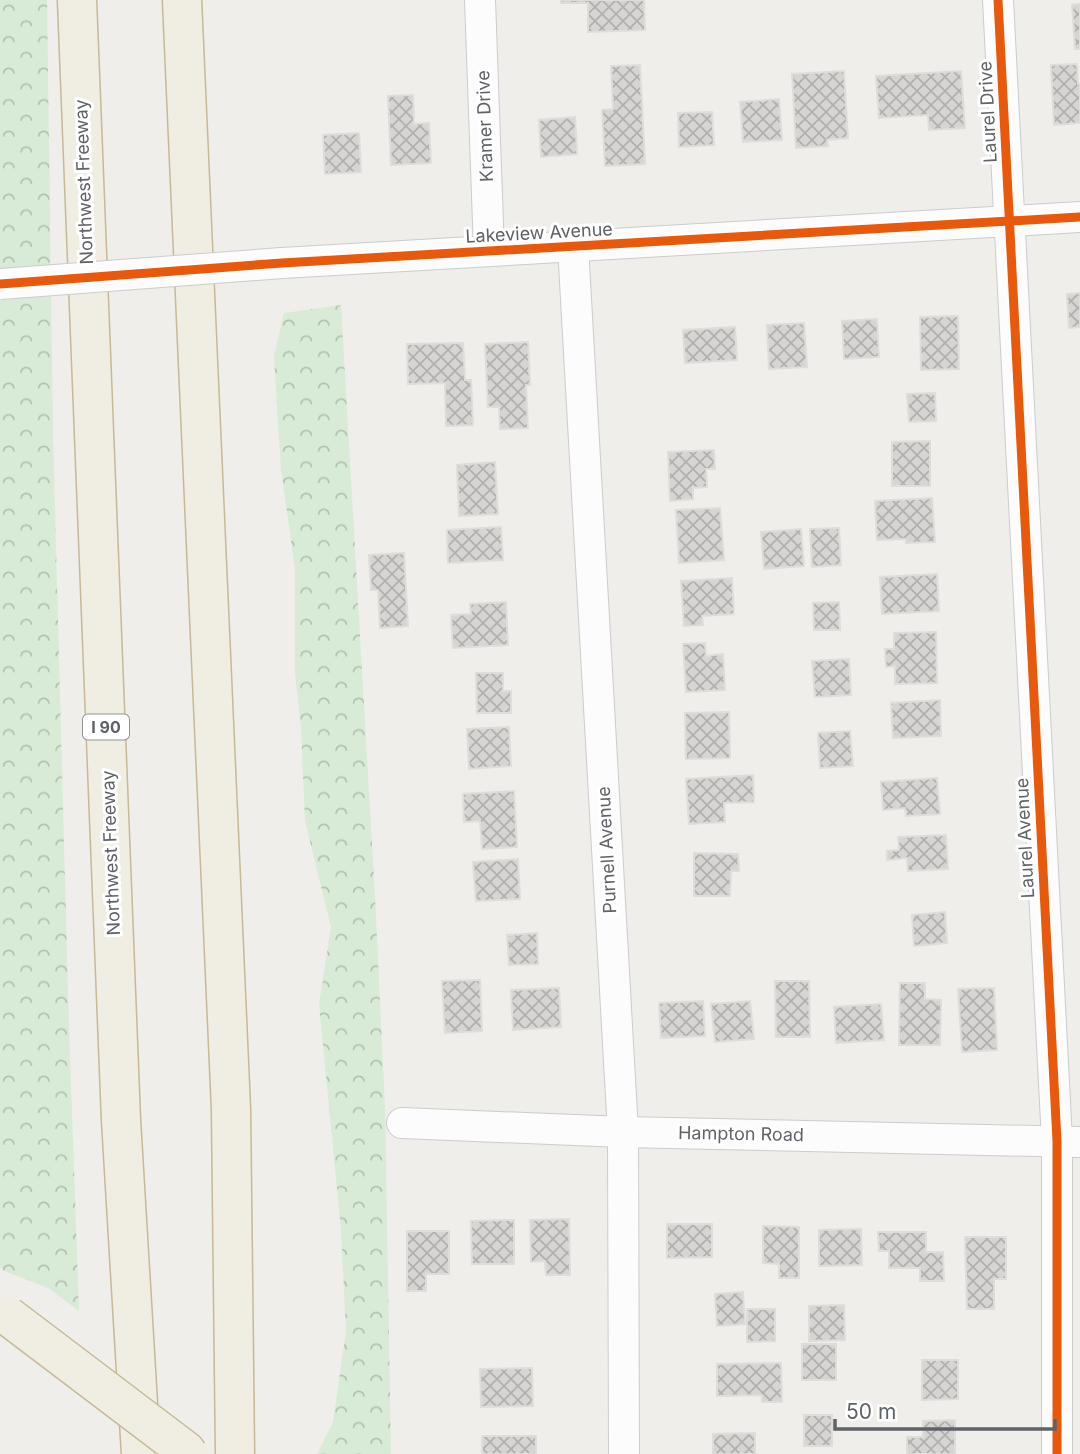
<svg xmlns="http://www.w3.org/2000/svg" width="1080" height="1454" font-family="Inter,sans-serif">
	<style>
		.forest { fill: url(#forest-crowns) }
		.building { fill: url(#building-cross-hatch); stroke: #deddd9; stroke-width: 2 }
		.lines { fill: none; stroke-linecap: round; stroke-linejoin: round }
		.minor-casing { stroke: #cbcccc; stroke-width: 32 }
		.highway-casing { stroke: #c8b996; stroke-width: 41 }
		.minor { stroke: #fdfcfc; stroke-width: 30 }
		.highway { stroke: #f0ede3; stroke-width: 38 }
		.minor-bridge-casing { stroke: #cbcccc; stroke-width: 32; stroke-linecap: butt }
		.highway-bridge-casing { stroke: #c8b996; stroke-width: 41; stroke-linecap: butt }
		.minor-bridge { stroke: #fdfcfc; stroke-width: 30 }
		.highway-bridge { stroke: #f0ede3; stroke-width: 38 }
		.cycleway-casing { stroke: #fff; stroke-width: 13 }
		.cycleway { stroke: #e8590c; stroke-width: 9 }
		.labels { text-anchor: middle; stroke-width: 6; stroke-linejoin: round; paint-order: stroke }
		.shield { fill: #fff; stroke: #8f9295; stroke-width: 2 }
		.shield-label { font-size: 16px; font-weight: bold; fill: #5f6368 }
		.street-label { font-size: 18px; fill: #5f6368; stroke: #fff }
	</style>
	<defs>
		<pattern id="forest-crowns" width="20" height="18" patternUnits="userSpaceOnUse" patternTransform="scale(1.75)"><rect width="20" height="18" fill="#d8ebd6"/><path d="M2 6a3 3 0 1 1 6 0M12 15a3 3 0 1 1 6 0" fill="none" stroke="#b2c2b1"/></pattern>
		<pattern id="building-cross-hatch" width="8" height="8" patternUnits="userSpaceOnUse" patternTransform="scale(1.75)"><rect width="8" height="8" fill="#d6d5d3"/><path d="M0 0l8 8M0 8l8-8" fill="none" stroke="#b1b0af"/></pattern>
	</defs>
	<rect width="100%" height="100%" fill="#efeeea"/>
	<!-- forest -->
	<g class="forest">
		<polygon points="0,0 47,0 53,435 69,1028 79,1311 48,1288 4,1271 0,1267"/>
		<polygon points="341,305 375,896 385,1108 391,1454 317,1454 333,1422 346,1331 341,1230 319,1004 331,927 305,821 301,728 295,674 295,568 281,470 274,356 284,313"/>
	</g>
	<!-- building -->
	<g class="building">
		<polygon points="561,0 644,0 645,30 588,32 588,3 561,3"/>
		<polygon points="1080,4 1080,49 1075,49 1072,5"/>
		<polygon points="1077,64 1078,84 1080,84 1080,123 1054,125 1051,65"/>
		<polygon points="640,65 645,164 605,166 602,110 613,109 611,66"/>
		<polygon points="844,71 848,138 827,140 828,146 796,148 792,74"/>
		<polygon points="961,71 965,128 929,130 928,115 879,118 876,76"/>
		<polygon points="413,95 414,124 429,123 431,163 391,165 388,96"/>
		<polygon points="779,99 782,140 743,142 740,102"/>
		<polygon points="712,112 714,145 679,147 678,113"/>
		<polygon points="575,117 577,154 541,157 539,120"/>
		<polygon points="359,133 361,172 325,174 323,135"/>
		<polygon points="1080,293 1080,327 1069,328 1067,294"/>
		<polygon points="958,316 959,369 921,370 920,317"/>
		<polygon points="877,319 879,357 844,359 842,321"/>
		<polygon points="804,323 807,367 769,369 767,325"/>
		<polygon points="735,327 737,360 685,363 683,330"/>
		<polygon points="528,342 530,385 526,385 528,428 500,429 499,407 488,407 485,344"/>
		<polygon points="463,343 465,380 471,380 473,425 446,426 445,383 408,384 407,344"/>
		<polygon points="935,393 936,421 909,422 907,394"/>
		<polygon points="930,441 930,486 892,486 892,442"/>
		<polygon points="714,450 715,469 706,469 707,487 693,488 693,499 670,501 668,452"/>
		<polygon points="495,462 498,514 459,516 457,465"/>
		<polygon points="932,498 935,542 906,543 906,539 877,540 875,501"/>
		<polygon points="720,508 724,560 679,563 676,510"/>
		<polygon points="501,527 503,560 448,563 447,530"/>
		<polygon points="839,528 841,565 812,567 810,529"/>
		<polygon points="801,529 804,566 764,569 761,532"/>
		<polygon points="404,553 408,626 380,628 378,590 371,590 369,555"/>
		<polygon points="937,574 939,611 882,614 880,577"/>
		<polygon points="732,578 734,614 702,616 703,625 684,626 681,581"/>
		<polygon points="506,602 508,645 453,648 451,615 471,614 470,604"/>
		<polygon points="839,602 840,630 814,630 813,603"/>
		<polygon points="936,632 937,683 895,684 895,666 886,667 885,649 894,649 894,633"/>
		<polygon points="705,643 706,656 723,654 725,690 686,692 683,644"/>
		<polygon points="849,659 851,695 815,697 812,661"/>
		<polygon points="476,673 503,673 503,691 511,691 511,713 477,713"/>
		<polygon points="940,700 941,736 893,738 891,703"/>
		<polygon points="729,712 730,758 686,759 685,713"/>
		<polygon points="509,727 511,766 469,769 467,729"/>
		<polygon points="850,731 853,766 820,768 818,733"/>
		<polygon points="753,775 754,802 724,803 725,822 689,824 686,779"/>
		<polygon points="937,778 940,814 906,816 905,808 883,810 881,782"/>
		<polygon points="514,791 517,847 482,849 480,821 464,822 463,794"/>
		<polygon points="946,835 948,869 908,871 907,858 887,860 887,851 899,850 898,837"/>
		<polygon points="694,853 738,854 739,871 731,871 730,896 694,896"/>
		<polygon points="518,859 520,899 476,901 473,862"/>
		<polygon points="945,912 947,943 914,946 912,915"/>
		<polygon points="537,933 538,964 509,965 507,935"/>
		<polygon points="480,980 482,1031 445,1033 442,981"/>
		<polygon points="775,981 809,981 810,1037 776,1037"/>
		<polygon points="900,983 925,983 925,999 941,1000 940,1045 899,1045"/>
		<polygon points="559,988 561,1027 513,1030 511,990"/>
		<polygon points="994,988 997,1050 962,1052 958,989"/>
		<polygon points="703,1001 705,1036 661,1038 659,1003"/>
		<polygon points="750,1001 754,1039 715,1042 711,1004"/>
		<polygon points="881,1004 884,1040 836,1043 834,1007"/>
		<polygon points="569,1219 570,1275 546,1275 545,1261 531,1262 530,1220"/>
		<polygon points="514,1220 514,1264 472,1264 471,1221"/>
		<polygon points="667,1224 712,1224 712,1257 667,1258"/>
		<polygon points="763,1226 799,1227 799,1278 779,1278 779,1264 763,1263"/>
		<polygon points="861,1229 862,1265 819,1266 819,1230"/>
		<polygon points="407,1231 449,1231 449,1274 426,1274 426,1291 407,1291"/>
		<polygon points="878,1232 926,1232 926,1252 943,1252 944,1281 920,1281 920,1268 889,1268 889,1251 879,1251"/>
		<polygon points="965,1237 1006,1237 1006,1279 994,1279 994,1309 967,1309"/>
		<polygon points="743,1292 745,1324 717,1326 715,1294"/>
		<polygon points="844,1305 845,1340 809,1341 809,1306"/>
		<polygon points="747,1309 775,1309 775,1341 747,1342"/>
		<rect x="802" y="1344" width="34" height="36"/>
		<polygon points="922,1360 958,1360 958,1399 922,1400"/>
		<polygon points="781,1363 782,1402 762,1402 762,1395 717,1396 717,1364"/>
		<polygon points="532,1368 533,1406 481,1407 480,1369"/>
		<rect x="804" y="1415" width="28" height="31"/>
		<polygon points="955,1420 955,1454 907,1454 907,1437 923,1437 923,1421"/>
		<polygon points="755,1433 755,1454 713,1454 713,1434"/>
		<rect x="482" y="1436" width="54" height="18"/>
	</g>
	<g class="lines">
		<!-- minor casing -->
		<g class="minor-casing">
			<g id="minor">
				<polyline points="480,0 489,251"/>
				<polyline points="998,0 1057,1141 1057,1454"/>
				<polyline points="573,246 623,1132 624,1454"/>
				<polyline points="282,263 1080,217"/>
				<polyline points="402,1123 623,1132 1080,1142"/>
			</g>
		</g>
		<!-- highway casing -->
		<g class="highway-casing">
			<g id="highway">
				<polyline points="77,0 121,1120 141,1454"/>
				<polyline points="182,0 231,1109 235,1454"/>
			</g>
		</g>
		<!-- minor -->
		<use href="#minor" class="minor"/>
		<!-- highway -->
		<use href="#highway" class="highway"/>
		<!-- minor-bridge casing -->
		<g class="minor-bridge-casing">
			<polyline id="minor-bridge" points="0,284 282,263"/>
		</g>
		<!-- highway-bridge casing -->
		<g class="highway-bridge-casing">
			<polyline id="highway-bridge" points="8,1316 186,1451 188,1454"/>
		</g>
		<!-- minor-bridge -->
		<use href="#minor-bridge" class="minor-bridge"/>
		<!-- highway-bridge -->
		<use href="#highway-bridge" class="highway-bridge"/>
		<!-- cycleway casing -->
		<g class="cycleway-casing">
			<g id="cycleway">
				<polyline points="998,0 1057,1141 1057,1454"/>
				<polyline points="0,284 282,263 1080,217"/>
			</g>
		</g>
		<!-- cycleway -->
		<use href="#cycleway" class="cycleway"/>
	</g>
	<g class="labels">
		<!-- shield labels -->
		<rect class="shield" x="83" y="714.5" width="46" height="25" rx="5"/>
		<g class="shield-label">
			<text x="106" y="733">I 90</text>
		</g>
		<!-- street labels -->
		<g class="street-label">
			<text transform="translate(988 112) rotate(-93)" y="6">Laurel Drive</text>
			<text transform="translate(485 126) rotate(-92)" y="6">Kramer Drive</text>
			<text transform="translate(84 182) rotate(-92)" y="6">Northwest Freeway</text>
			<text transform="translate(539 233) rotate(-3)" y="6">Lakeview Avenue</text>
			<text transform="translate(1025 838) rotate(-93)" y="6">Laurel Avenue</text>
			<text transform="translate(607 850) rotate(-93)" y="6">Purnell Avenue</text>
			<text transform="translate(111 853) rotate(-92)" y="6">Northwest Freeway</text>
			<text transform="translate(741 1134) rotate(1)" y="6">Hampton Road</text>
		</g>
	</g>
	<!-- scale -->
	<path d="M835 1419v10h220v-10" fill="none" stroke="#5f6368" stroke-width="3.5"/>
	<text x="846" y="1419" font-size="21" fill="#5f6368" stroke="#ffffff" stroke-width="5" paint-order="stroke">50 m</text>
</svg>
